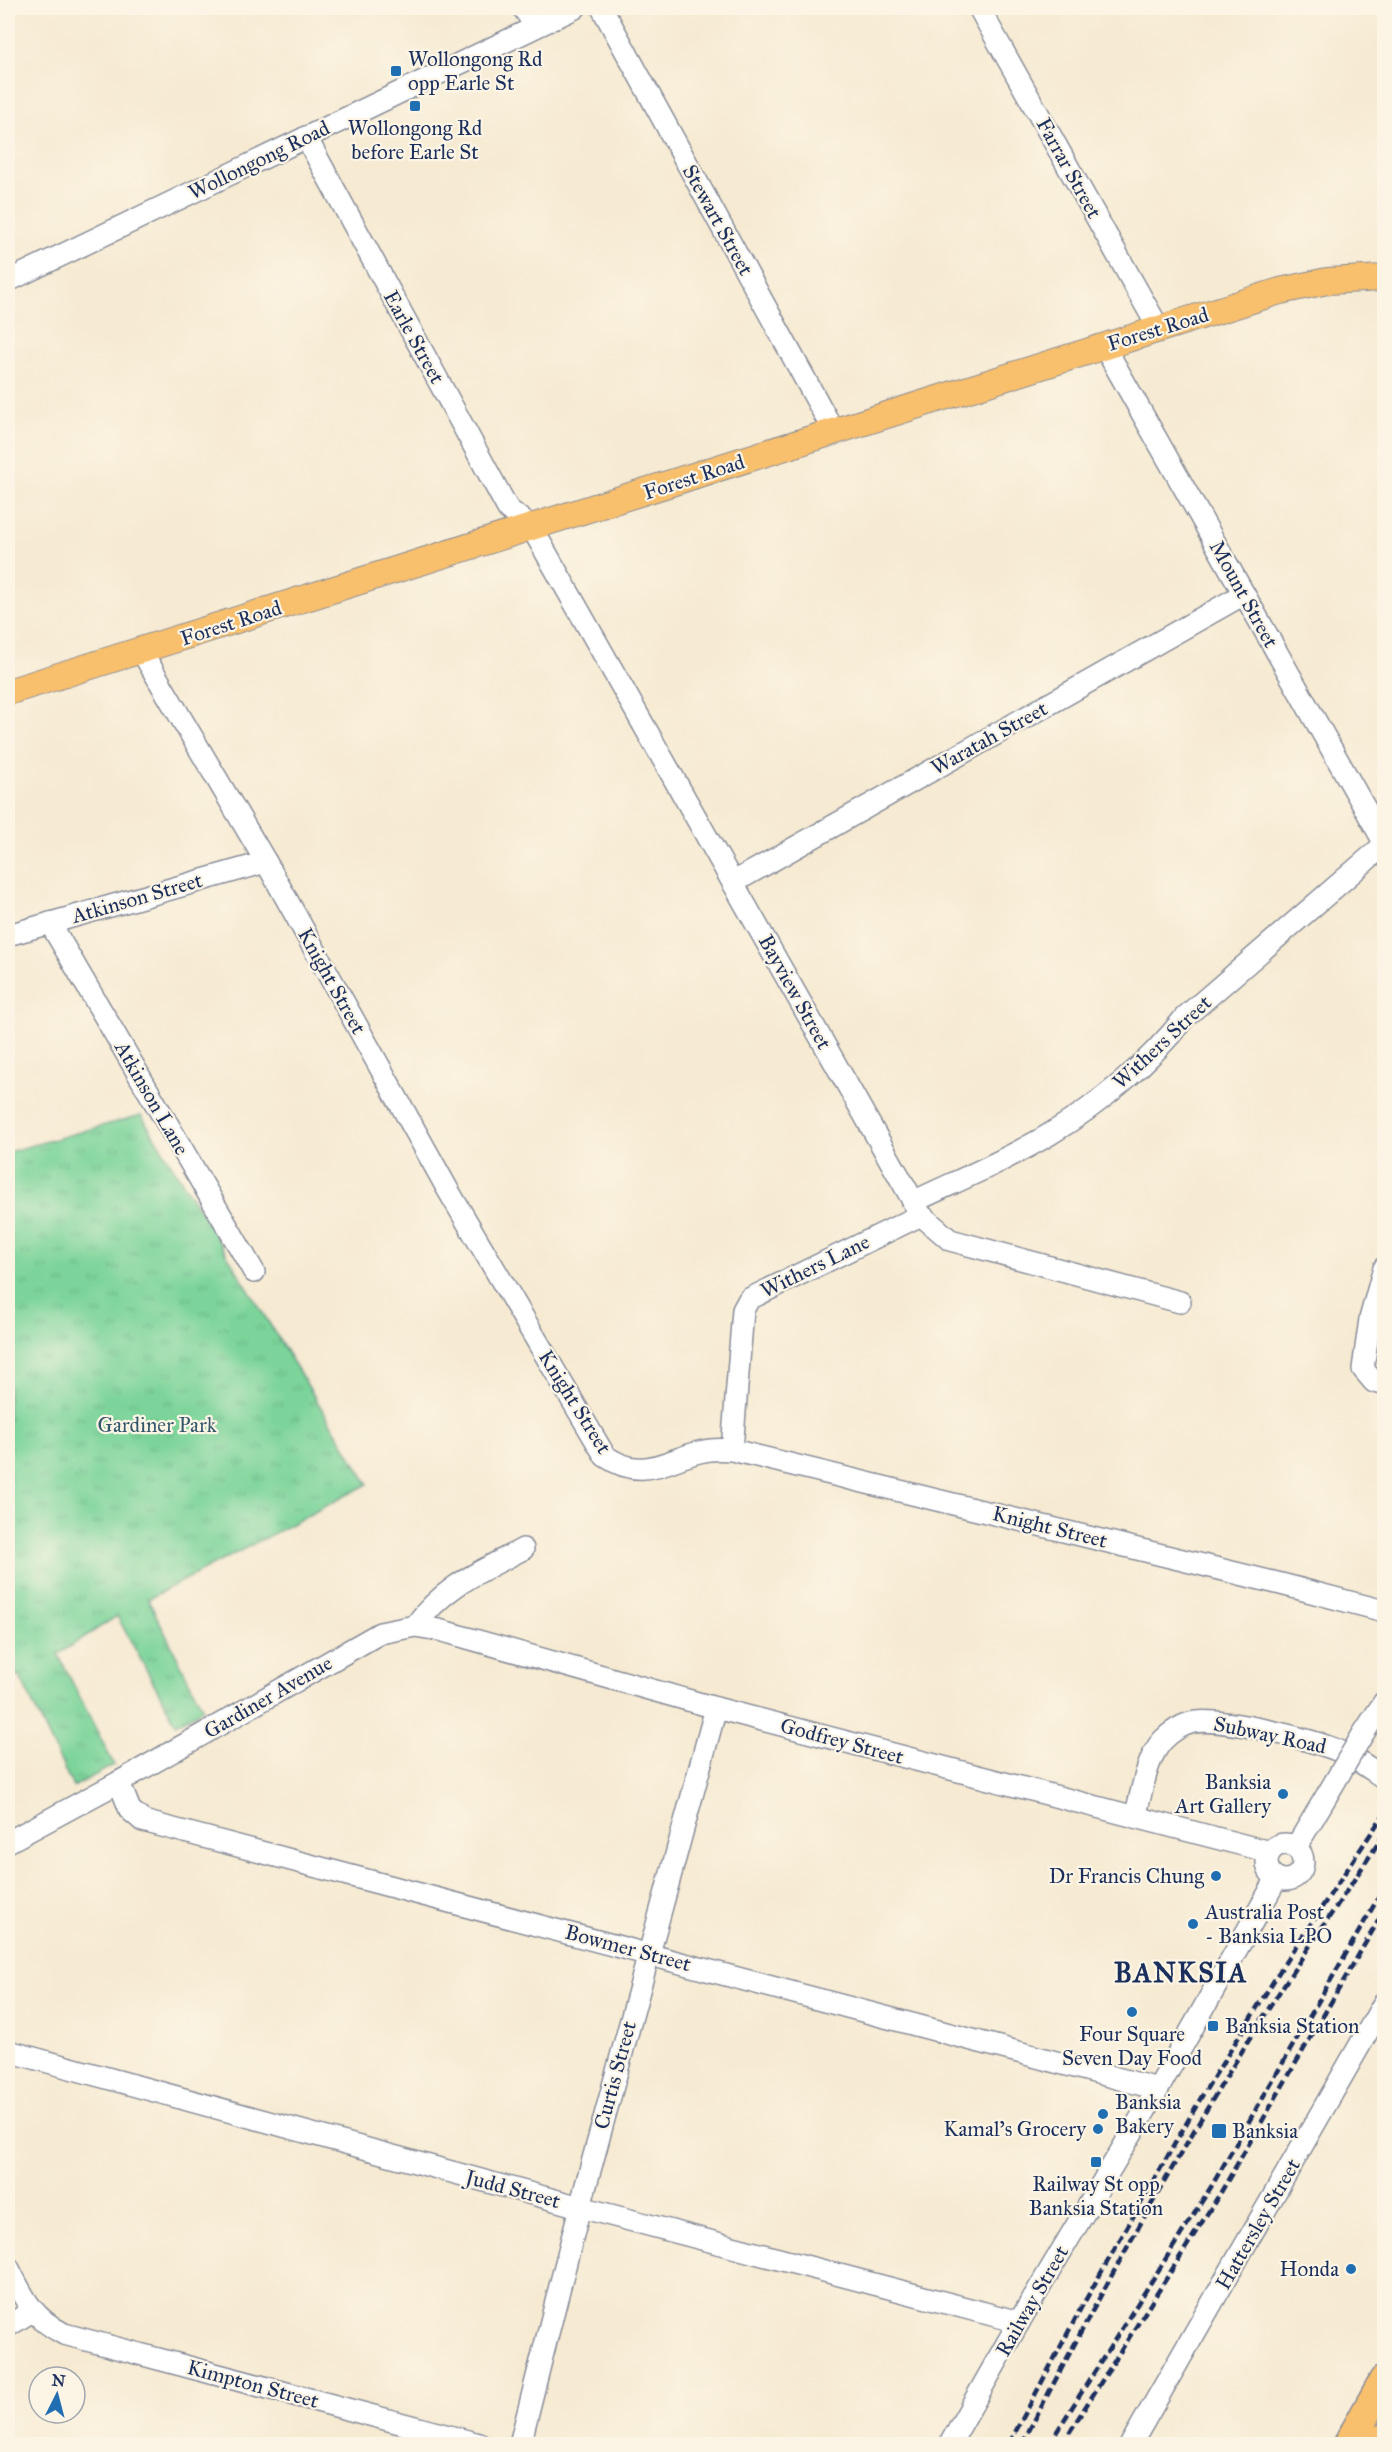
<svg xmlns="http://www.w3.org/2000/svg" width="1392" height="2452" font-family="'IM FELL Great Primer',serif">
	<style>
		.park { fill: url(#park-tufts); stroke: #4b827c; stroke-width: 1.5 }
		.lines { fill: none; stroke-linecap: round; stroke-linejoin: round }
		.minor-casing { stroke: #888c98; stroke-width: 24 }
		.major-casing { stroke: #888c98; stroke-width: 28 }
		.highway-casing { stroke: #888c98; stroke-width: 33 }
		.minor { stroke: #fff; stroke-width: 21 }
		.major { stroke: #f8bf6c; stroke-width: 26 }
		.highway { stroke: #f8bf6c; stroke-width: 30 }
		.rail { stroke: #1b2f5e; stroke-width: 4.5; stroke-dasharray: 9 4.5; stroke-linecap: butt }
		.minor-bridge-casing { stroke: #888c98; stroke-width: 24; stroke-linecap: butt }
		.minor-bridge { stroke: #fff; stroke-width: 21 }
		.poi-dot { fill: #1f6fb2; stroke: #fcf5e5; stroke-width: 2 }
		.labels { text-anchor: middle; stroke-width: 4.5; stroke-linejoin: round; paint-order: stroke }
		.poi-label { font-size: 21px; fill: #1b2f5e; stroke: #fcf5e5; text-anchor: start }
		.street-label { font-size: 21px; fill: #1b2f5e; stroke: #fcf5e5 }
		.park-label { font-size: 21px; fill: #33586d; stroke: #fcf5e5 }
		.district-label { font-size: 27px; font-weight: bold; letter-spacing: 1.5px; fill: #1b2f5e; stroke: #fcf5e5 }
	</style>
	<defs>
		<pattern id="park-tufts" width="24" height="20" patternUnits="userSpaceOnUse" patternTransform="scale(1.5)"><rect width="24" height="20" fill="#7bd49a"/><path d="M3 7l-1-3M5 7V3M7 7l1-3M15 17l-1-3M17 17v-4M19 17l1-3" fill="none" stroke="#6ab687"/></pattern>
	</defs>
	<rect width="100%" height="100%" fill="#fcf5e5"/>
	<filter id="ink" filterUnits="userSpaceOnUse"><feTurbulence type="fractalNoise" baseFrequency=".0167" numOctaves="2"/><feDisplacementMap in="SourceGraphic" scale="12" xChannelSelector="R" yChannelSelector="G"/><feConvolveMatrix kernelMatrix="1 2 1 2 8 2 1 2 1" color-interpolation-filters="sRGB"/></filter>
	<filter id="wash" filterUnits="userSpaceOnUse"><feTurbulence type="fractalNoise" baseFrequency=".008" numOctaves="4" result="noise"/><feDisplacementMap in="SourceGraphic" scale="24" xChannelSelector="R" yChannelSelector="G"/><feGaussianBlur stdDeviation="1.35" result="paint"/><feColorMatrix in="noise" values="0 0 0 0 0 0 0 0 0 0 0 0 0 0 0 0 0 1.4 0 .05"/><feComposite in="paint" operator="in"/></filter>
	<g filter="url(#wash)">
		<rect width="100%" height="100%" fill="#f6ead2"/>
		<!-- park -->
		<polygon class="park" points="141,1115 368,1484 148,1599 203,1709 176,1724 117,1616 58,1654 114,1765 73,1787 19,1675 8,1681 8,1152"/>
	</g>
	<g filter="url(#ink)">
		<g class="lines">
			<!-- minor casing -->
			<g class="minor-casing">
				<g id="minor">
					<polyline points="523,8 536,26"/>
					<polyline points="602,8 834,432"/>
					<polyline points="979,8 1159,329"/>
					<polyline points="306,137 508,509 532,528 921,1215 950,1240 1180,1302"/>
					<polyline points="8,281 575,8"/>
					<polyline points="1104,346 1384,842"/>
					<path d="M142,652L266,862L448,1190L605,1456C642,1481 662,1462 699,1452C710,1449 721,1449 732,1450L1281,1584L1384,1611"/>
					<polyline points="734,882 1244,594"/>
					<polyline points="50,923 254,1272"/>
					<polyline points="8,935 266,862"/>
					<path d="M913,1202C959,1180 1007,1160 1050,1134C1100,1104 1149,1063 1185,1017L1384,845"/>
					<polyline points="1384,1268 1370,1319 1363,1369 1374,1382 1384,1384"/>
					<polyline points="732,1450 743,1310 749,1299 921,1215"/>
					<polyline points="415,1626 439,1630 716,1708 1270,1852"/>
					<polyline points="1363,1734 1384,1702"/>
					<polyline points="119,1782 130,1810 143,1821 1158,2089"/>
					<path d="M1135,1817C1142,1793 1146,1758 1163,1740C1170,1733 1180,1726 1190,1723C1216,1715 1315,1740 1341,1752C1356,1758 1371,1769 1384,1778"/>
					<path d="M8,1842L119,1782L380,1633L415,1626C445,1585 480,1572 523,1549"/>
					<circle cx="1285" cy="1862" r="18"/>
					<polyline points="1296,1847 1327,1795"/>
					<polyline points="8,2051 580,2207 1019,2322"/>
					<path d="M8,2267C24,2298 31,2317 64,2334L479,2444"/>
					<polyline points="8,2326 32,2311"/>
					<polyline points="520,2444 580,2207 716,1708"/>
					<polyline points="950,2444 1019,2322 1158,2089 1277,1878"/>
					<polyline points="1131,2444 1384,2003"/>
				</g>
			</g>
			<!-- major casing -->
			<g class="major-casing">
				<polyline id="major" points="8,692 1280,291 1327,281 1384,278"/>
			</g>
			<!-- highway casing -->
			<g class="highway-casing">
				<g id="highway">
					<polyline points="1349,2444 1384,2381"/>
					<polyline points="1382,2444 1384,2439"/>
				</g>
			</g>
			<!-- minor -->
			<use href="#minor" class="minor"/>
			<!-- major -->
			<use href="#major" class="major"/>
			<!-- highway -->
			<use href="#highway" class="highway"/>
			<!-- rail -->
			<g class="rail">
				<polyline points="1009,2444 1081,2308 1202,2096 1286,1961 1384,1814"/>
				<path d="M1022,2444C1095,2303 1174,2159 1259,2024C1299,1960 1343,1898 1384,1834"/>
				<polyline points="1049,2444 1211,2187 1384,1888"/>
				<polyline points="1062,2444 1221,2192 1384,1911"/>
			</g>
			<!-- minor-bridge casing -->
			<g class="minor-bridge-casing">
				<polyline id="minor-bridge" points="1327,1795 1363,1734"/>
			</g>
			<!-- minor-bridge -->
			<use href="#minor-bridge" class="minor-bridge"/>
		</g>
	</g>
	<!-- markers -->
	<g class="poi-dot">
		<rect x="390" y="65" width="12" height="12" rx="3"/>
		<rect x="409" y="100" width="12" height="12" rx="3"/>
		<circle cx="1283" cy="1794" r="6"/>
		<circle cx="1216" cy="1876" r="6"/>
		<circle cx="1193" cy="1924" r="6"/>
		<circle cx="1132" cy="2012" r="6"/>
		<rect x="1207" y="2020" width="12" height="12" rx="3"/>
		<circle cx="1103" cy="2114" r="6"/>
		<circle cx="1098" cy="2129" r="6"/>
		<rect x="1211" y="2123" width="16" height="16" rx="3"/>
		<rect x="1090" y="2156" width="12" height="12" rx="3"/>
		<circle cx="1351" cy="2269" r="6"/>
	</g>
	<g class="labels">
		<!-- poi labels -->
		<g class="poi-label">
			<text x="408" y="66">Wollongong Rd<tspan x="408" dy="24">opp Earle St</tspan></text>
			<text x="415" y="135" text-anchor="middle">Wollongong Rd<tspan x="415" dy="24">before Earle St</tspan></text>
			<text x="1271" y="1789" text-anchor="end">Banksia<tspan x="1271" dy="24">Art Gallery</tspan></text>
			<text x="1204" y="1883" text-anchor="end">Dr Francis Chung</text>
			<text x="1205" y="1919">Australia Post<tspan x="1205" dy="24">- Banksia LPO</tspan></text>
			<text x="1225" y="2033">Banksia Station</text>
			<text x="1132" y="2041" text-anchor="middle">Four Square<tspan x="1132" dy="24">Seven Day Food</tspan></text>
			<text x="1115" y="2109">Banksia<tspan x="1115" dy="24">Bakery</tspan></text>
			<text x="1086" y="2136" text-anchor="end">Kamal's Grocery</text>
			<text x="1232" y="2138">Banksia</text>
			<text x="1096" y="2191" text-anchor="middle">Railway St opp<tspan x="1096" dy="24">Banksia Station</tspan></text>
			<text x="1339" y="2276" text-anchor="end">Honda</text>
		</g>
		<!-- street labels -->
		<g class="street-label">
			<text transform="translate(259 160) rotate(-26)" y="7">Wollongong Road</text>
			<text transform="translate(1069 168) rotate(61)" y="7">Farrar Street</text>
			<text transform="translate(718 220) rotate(61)" y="7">Stewart Street</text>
			<text transform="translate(1158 329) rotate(-17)" y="7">Forest Road</text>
			<text transform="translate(414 337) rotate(61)" y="7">Earle Street</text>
			<text transform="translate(694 477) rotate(-18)" y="7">Forest Road</text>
			<text transform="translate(1244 594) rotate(61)" y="7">Mount Street</text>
			<text transform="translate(231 623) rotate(-18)" y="7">Forest Road</text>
			<text transform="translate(989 738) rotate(-29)" y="7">Waratah Street</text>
			<text transform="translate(137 898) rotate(-16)" y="7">Atkinson Street</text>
			<text transform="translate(332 981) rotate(61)" y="7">Knight Street</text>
			<text transform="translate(795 992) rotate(61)" y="7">Bayview Street</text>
			<text transform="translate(1162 1042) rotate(-43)" y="7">Withers Street</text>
			<text transform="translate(152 1098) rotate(60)" y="7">Atkinson Lane</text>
			<text transform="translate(815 1266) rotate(-26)" y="7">Withers Lane</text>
			<text transform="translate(575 1402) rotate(58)" y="7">Knight Street</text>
			<text transform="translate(1050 1527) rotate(14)" y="7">Knight Street</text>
			<text transform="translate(268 1697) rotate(-30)" y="7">Gardiner Avenue</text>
			<text transform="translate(1270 1735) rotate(12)" y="7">Subway Road</text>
			<text transform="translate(842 1741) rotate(15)" y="7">Godfrey Street</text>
			<text transform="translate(628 1948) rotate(15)" y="7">Bowmer Street</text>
			<text transform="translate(615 2075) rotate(-75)" y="7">Curtis Street</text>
			<text transform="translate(513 2189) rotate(15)" y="7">Judd Street</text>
			<text transform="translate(1258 2224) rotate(-60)" y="7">Hattersley Street</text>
			<text transform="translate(1032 2301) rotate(-60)" y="7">Railway Street</text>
			<text transform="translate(253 2384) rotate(15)" y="7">Kimpton Street</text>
		</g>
		<!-- park labels -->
		<g class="park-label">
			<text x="157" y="1432">Gardiner Park</text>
		</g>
		<!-- district labels -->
		<g class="district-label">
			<text x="1181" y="1982">BANKSIA</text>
		</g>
	</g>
	<!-- margin -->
	<rect width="1392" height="2452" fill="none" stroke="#fcf5e5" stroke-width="30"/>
	<!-- north arrow -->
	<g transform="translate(57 2395) rotate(6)"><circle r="28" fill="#fcf5e5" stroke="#a2a6af" stroke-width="1.5"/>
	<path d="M0-4.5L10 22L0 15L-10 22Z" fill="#1f6fb2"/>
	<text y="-9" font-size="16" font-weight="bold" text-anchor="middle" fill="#1b2f5e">N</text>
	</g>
</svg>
